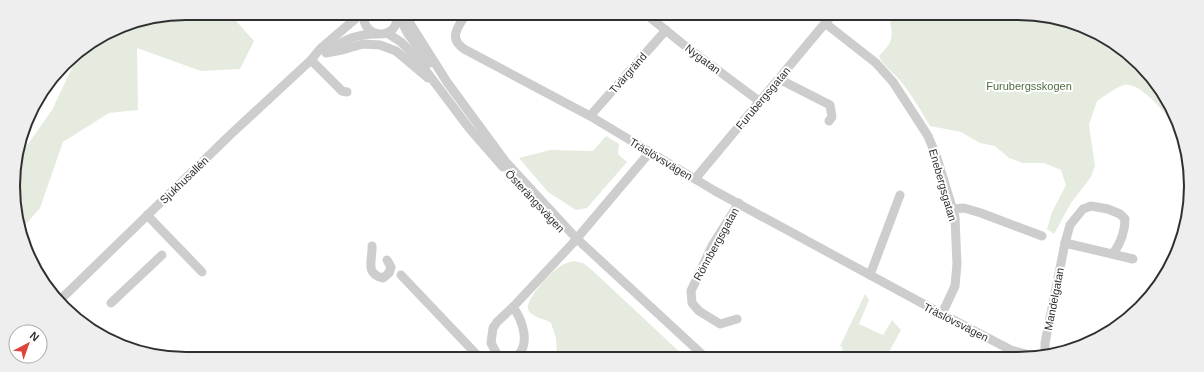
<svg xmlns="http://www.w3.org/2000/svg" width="1204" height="372" font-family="Helvetica,sans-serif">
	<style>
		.green { fill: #e5ecdf }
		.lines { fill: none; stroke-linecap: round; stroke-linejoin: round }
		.minor { stroke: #cdcdcd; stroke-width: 9 }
		.labels { text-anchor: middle; stroke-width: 4; stroke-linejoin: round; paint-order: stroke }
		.street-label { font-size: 11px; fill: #303030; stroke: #fff }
		.park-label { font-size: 11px; fill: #4f6b3f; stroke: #fff }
		.rim { fill: none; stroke: #303030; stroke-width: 2 }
	</style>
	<rect width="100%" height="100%" fill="#fff"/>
	<!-- green -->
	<g class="green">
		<polygon points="186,13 229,13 254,41 240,69 201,71 137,48 138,110 109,113 63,142 40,208 19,232 14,164 52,110 80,51 120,26"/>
		<path d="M900,16H1052L1114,42L1162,90L1178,129C1168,117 1141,81 1124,85C1115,88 1105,96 1097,101L1089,125L1095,166L1091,177L1071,203L1054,234L1047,229L1052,212L1066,185L1061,170L1044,163H1023L1009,158L995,146L980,143L961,132L930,126C920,109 910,92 897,77C890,70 883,65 879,56C891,43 894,40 890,22Z"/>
		<polygon points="606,136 619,144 618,154 627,162 587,208 576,210 548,192 519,158 550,150 593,151"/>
		<path d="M574,261L583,263L593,271L685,357H557L556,338L551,323C544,318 531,318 528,309C525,299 553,270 562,265C566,263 569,262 574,261Z"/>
		<polygon points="865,294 869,300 859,324 883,335 892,320 901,330 889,352 890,354 889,357 843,357 842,347 840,346"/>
	</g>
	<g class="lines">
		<!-- minor -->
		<g class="minor">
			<path d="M364,14C361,40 400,41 397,14"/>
			<polyline points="404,14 447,82 505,161 576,238 705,357"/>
			<path d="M466,14C458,27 448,38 464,49L590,116L715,191L942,314L1011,350L1037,357L1046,356"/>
			<polyline points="398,15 408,34 430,63"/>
			<polyline points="647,15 684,45 759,101"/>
			<polyline points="825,23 876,63 893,82 928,136 937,158 955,217 956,242 957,264 955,286 942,314"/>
			<polyline points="387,33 401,42 414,55 469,128 503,167"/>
			<path d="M329,51C345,39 357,34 377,34"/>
			<polyline points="326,53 342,50 363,44 380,45 396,51 428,78"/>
			<polyline points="311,60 342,91 347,92"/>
			<polyline points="779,79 830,105 832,117 829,121"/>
			<polyline points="590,116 666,30"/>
			<polyline points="695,179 831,16"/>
			<polyline points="953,209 964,208 981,213 1042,236"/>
			<polyline points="147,215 202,272"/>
			<path d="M1065,243L1070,225L1083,209L1091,206L1108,209L1120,214L1125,219C1125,232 1120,244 1113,254"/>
			<path d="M372,246C373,259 364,274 383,278L389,273L391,267L387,260"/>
			<polyline points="401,275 478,356"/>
			<polyline points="870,275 900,195"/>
			<polyline points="59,301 230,135 311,60 320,49 361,14"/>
			<polyline points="111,303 162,255"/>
			<path d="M513,307C522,319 531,344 517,356"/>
			<polyline points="737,319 720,324 699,311 692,303 691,291 712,246 739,203"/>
			<polyline points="1045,355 1045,343 1065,243 1133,259"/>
			<polyline points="498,356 491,343 493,328 497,322 513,307 573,243 650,152"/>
			<polyline points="979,357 980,356"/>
		</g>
	</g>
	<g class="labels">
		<!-- street labels -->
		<g class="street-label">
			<text transform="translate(703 59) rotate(37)" y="4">Nygatan</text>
			<text transform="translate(628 73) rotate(-49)" y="4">Tvärgränd</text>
			<text transform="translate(763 98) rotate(-50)" y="4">Furubergsgatan</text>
			<text transform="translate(661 159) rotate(31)" y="4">Träslövsvägen</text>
			<text transform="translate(184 180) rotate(-44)" y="4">Sjukhusallén</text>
			<text transform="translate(943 185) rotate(74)" y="4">Enebergsgatan</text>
			<text transform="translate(535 201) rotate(47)" y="4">Österängsvägen</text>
			<text transform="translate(716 244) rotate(-61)" y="4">Rönnbergsgatan</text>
			<text transform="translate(1054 299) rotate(-79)" y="4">Mandelgatan</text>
			<text transform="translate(956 322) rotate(27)" y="4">Träslövsvägen</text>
		</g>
		<!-- park labels -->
		<g class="park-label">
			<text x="1029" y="90">Furubergsskogen</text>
		</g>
	</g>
	<!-- crop -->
	<path d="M0 0H1204V372H0ZM186 20H1018A166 166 0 0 1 1184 186V186A166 166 0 0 1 1018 352H186A166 166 0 0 1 20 186V186A166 166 0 0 1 186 20Z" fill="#eee" fill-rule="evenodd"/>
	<path class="rim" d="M186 20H1018A166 166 0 0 1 1184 186V186A166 166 0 0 1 1018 352H186A166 166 0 0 1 20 186V186A166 166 0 0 1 186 20Z"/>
	<!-- north arrow -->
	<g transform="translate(28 344) rotate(41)"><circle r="19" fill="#ffffff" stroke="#acacac"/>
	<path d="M0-3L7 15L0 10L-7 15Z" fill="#df413b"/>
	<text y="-6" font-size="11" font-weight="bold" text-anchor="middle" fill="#303030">N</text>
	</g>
</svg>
